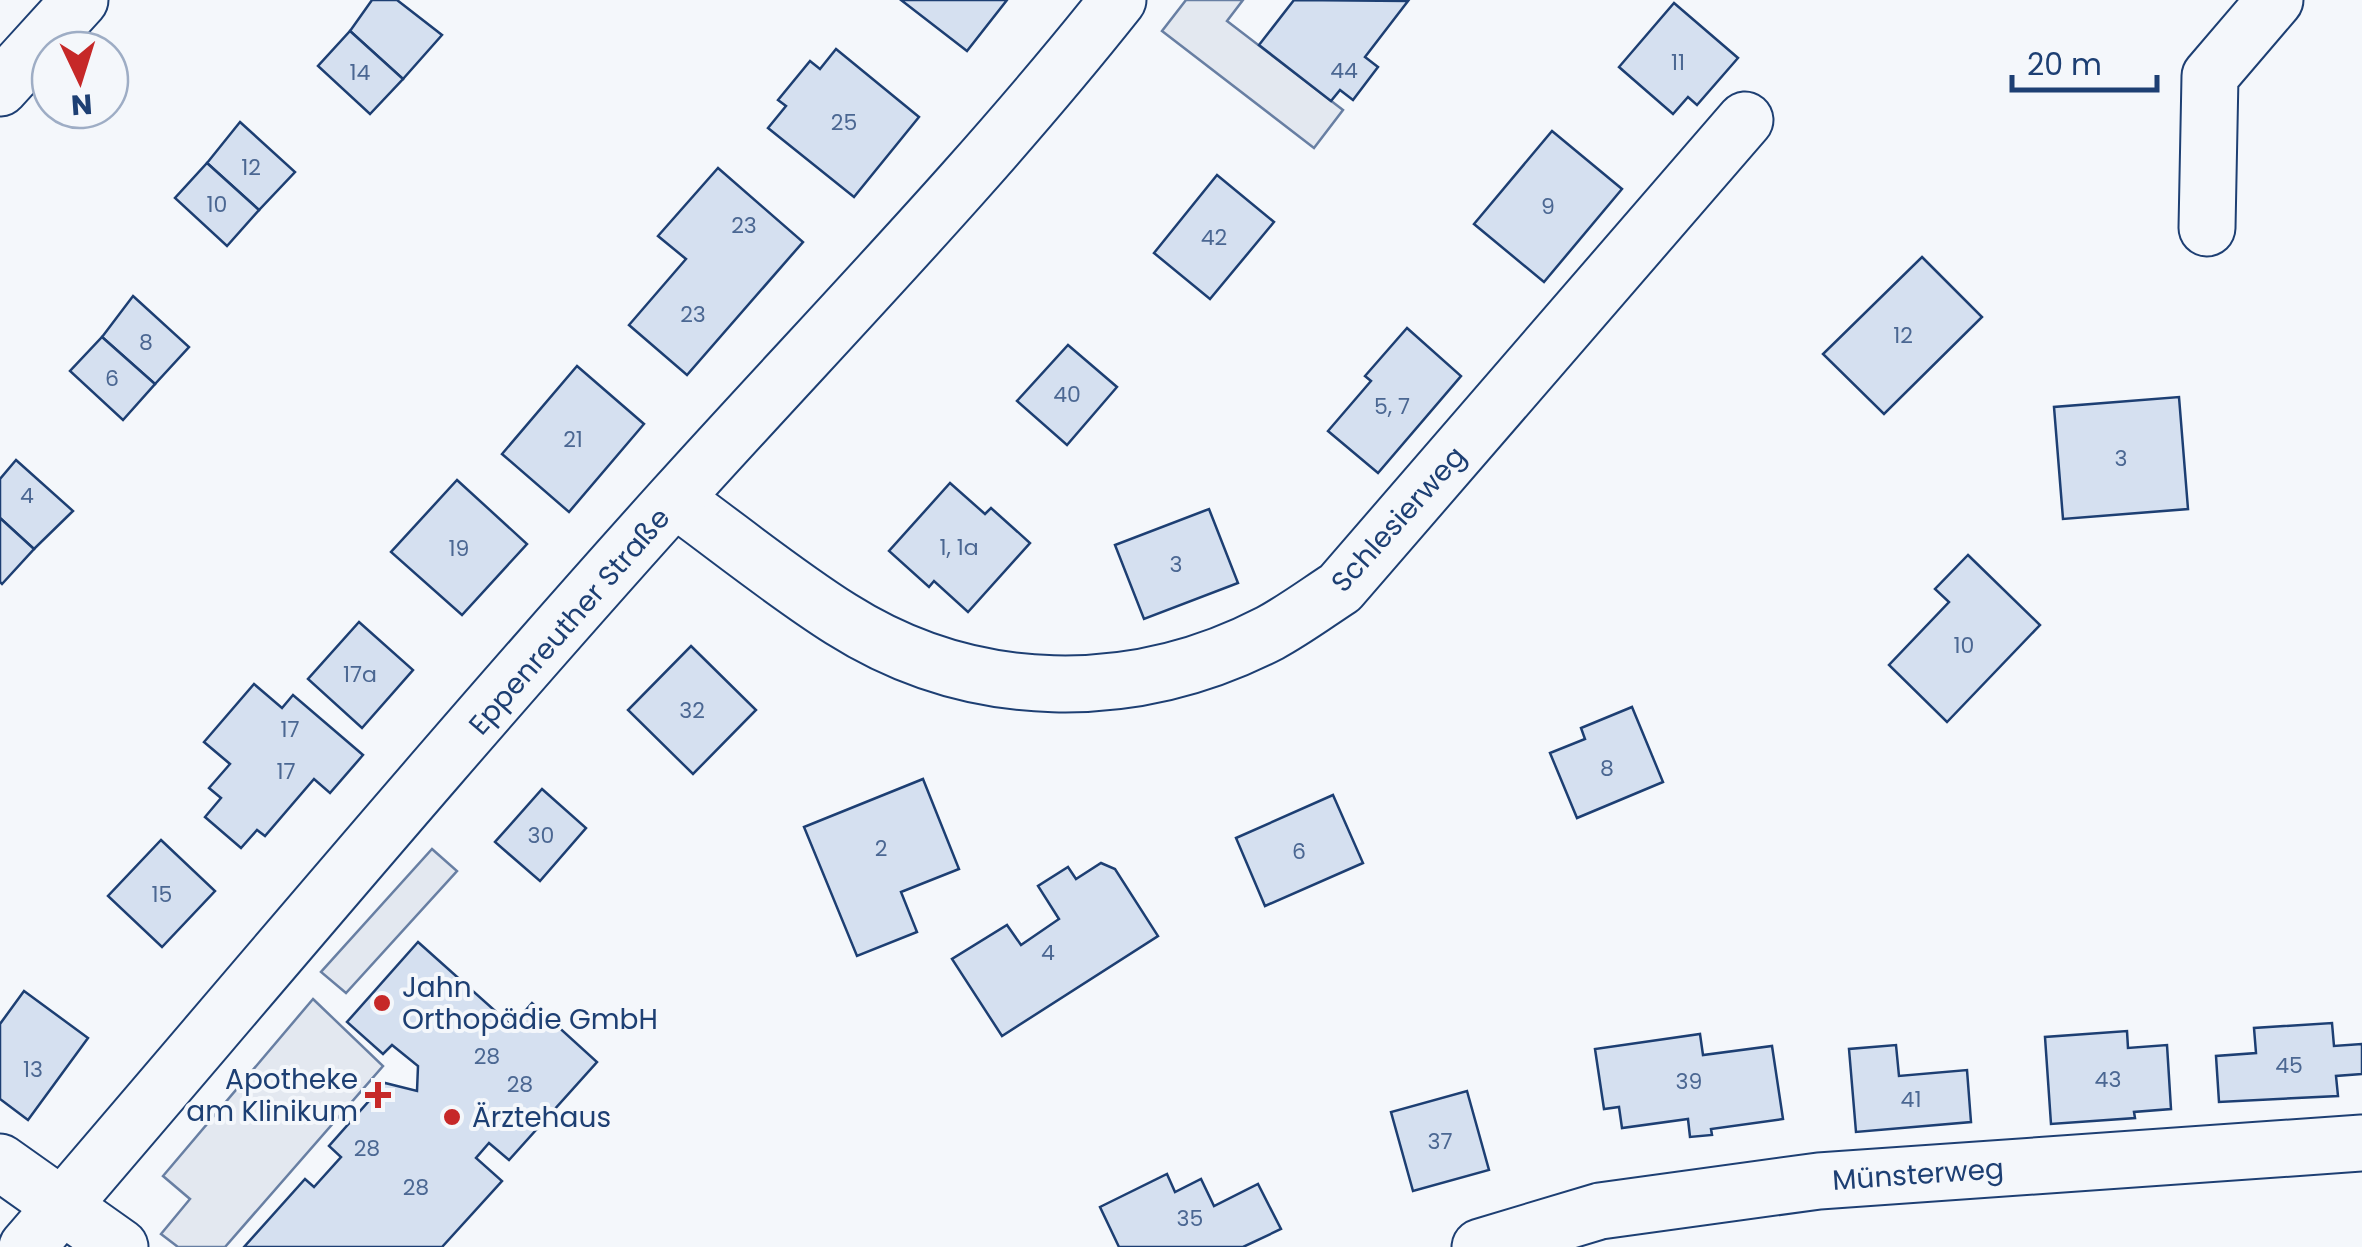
<svg xmlns="http://www.w3.org/2000/svg" width="2362" height="1247" font-family="Poppins,sans-serif">
	<style>
		.parking { fill: #e3e8f0; stroke: #687fa3; stroke-width: 2.5 }
		.building { fill: #d5e0f0; stroke: #1d3f73; stroke-width: 2.5 }
		.lines { fill: none; stroke-linecap: round; stroke-linejoin: round }
		.minor-casing { stroke: #1d3f73; stroke-width: 59 }
		.major-casing { stroke: #1d3f73; stroke-width: 59 }
		.minor { stroke: #f4f7fb; stroke-width: 55 }
		.major { stroke: #f4f7fb; stroke-width: 55 }
		.poi-dot { fill: #c62828; stroke: #f4f7fb; stroke-width: 4 }
		.labels { text-anchor: middle; stroke-width: 8; stroke-linejoin: round; paint-order: stroke }
		.number-label { font-size: 22px; fill: #4b6792 }
		.street-label { font-size: 28px; fill: #1d3f73; stroke: #f4f7fb }
		.poi-label { font-size: 28px; fill: #1d3f73; stroke: #f4f7fb; text-anchor: start }
	</style>
	<rect width="100%" height="100%" fill="#f4f7fb"/>
	<!-- parking -->
	<g class="parking">
		<polygon points="1186,0 1243,0 1227,21 1343,110 1314,148 1162,31"/>
		<polygon points="432,849 457,871 346,993 321,972"/>
		<polygon points="313,999 383,1066 225,1247 178,1247 161,1234 190,1199 163,1176"/>
	</g>
	<!-- building -->
	<g class="building">
		<polygon points="372,0 397,0 442,35 403,79 350,31"/>
		<polygon points="901,0 1007,0 967,51"/>
		<polygon points="1294,0 1408,1 1365,57 1378,67 1353,100 1340,90 1331,101 1259,45"/>
		<polygon points="1674,3 1738,58 1697,105 1688,97 1673,114 1619,67"/>
		<polygon points="350,31 403,79 370,114 318,66"/>
		<polygon points="836,49 919,117 854,197 768,128 786,106 778,100 810,61 820,69"/>
		<polygon points="240,122 295,172 259,210 207,163"/>
		<polygon points="1552,131 1622,189 1544,282 1474,224"/>
		<polygon points="207,163 259,210 227,246 175,198"/>
		<polygon points="718,168 803,242 687,375 629,325 686,259 658,236"/>
		<polygon points="1217,175 1274,222 1210,299 1154,253"/>
		<polygon points="1922,257 1982,317 1884,414 1823,354"/>
		<polygon points="133,296 189,347 155,384 102,337"/>
		<polygon points="1407,328 1461,376 1378,473 1328,431 1371,381 1365,376"/>
		<polygon points="102,337 155,384 123,420 70,371"/>
		<polygon points="1068,345 1117,387 1067,445 1017,401"/>
		<polygon points="577,366 644,424 569,512 502,454"/>
		<polygon points="2179,397 2188,509 2063,519 2054,407"/>
		<polygon points="16,460 73,511 34,549 0,518 0,479"/>
		<polygon points="457,480 527,544 462,615 391,552"/>
		<polygon points="950,483 985,514 991,508 1030,543 968,612 934,581 929,587 889,551"/>
		<polygon points="1209,509 1238,583 1144,619 1115,545"/>
		<polygon points="0,518 34,549 2,584 0,582"/>
		<polygon points="1968,555 2040,625 1947,722 1889,665 1949,602 1935,589"/>
		<polygon points="359,622 413,670 362,728 308,679"/>
		<polygon points="691,646 756,710 693,774 628,710"/>
		<polygon points="254,684 282,708 293,695 363,755 330,793 314,779 265,836 257,830 241,848 205,817 221,798 209,788 230,764 204,742"/>
		<polygon points="1632,707 1663,782 1577,818 1550,753 1585,739 1581,728"/>
		<polygon points="923,779 959,869 901,892 917,932 857,956 804,827"/>
		<polygon points="542,789 586,828 540,881 495,842"/>
		<polygon points="1333,795 1363,863 1265,906 1236,838"/>
		<polygon points="161,840 215,891 162,947 108,896"/>
		<polygon points="1101,863 1115,869 1158,936 1002,1036 952,959 1007,925 1021,945 1059,919 1038,886 1068,867 1076,879"/>
		<polygon points="418,942 512,1026 532,1003 597,1062 509,1160 489,1143 476,1158 502,1181 442,1247 244,1247 305,1179 314,1187 341,1157 329,1146 385,1083 417,1091 418,1066 392,1045 383,1054 347,1022"/>
		<polygon points="24,991 88,1038 28,1120 0,1099 0,1024"/>
		<polygon points="2332,1023 2334,1046 2362,1044 2362,1074 2336,1076 2338,1096 2219,1102 2216,1056 2256,1053 2254,1028"/>
		<polygon points="2127,1031 2128,1048 2167,1045 2171,1109 2134,1112 2135,1118 2051,1124 2045,1037"/>
		<polygon points="1700,1034 1703,1055 1772,1046 1783,1119 1711,1129 1712,1135 1690,1137 1688,1119 1622,1128 1619,1107 1604,1109 1595,1049"/>
		<polygon points="1896,1045 1899,1076 1967,1070 1971,1122 1856,1132 1849,1049"/>
		<polygon points="1467,1091 1489,1170 1413,1191 1391,1112"/>
		<polygon points="1167,1174 1175,1192 1201,1179 1214,1206 1258,1184 1281,1229 1243,1247 1119,1247 1100,1207"/>
	</g>
	<g class="lines">
		<!-- minor casing -->
		<g class="minor-casing">
			<g id="minor">
				<polyline points="0,88 80,0"/>
				<polyline points="2207,228 2210,76 2275,0"/>
				<path d="M675,499C730,539 784,583 841,619C972,702 1133,704 1270,633C1294,620 1317,603 1340,588L1745,120"/>
				<polyline points="0,1162 120,1247"/>
				<polyline points="1480,1247 1600,1211 1819,1181 2362,1143"/>
			</g>
		</g>
		<!-- major casing -->
		<g class="major-casing">
			<path id="major" d="M27,1247C242,997 454,743 675,498C824,333 980,174 1118,0"/>
		</g>
		<!-- minor -->
		<use href="#minor" class="minor"/>
		<!-- major -->
		<use href="#major" class="major"/>
	</g>
	<!-- markers -->
	<g class="poi-dot">
		<circle cx="382" cy="1003" r="10"/>
		<path d="M373 1080h10v10h10v10h-10v10h-10v-10h-10v-10h10z"/>
		<circle cx="452" cy="1117" r="10"/>
	</g>
	<g class="labels">
		<!-- number labels -->
		<g class="number-label">
			<text x="1678" y="70">11</text>
			<text x="1344" y="78">44</text>
			<text x="360" y="80">14</text>
			<text x="844" y="130">25</text>
			<text x="251" y="175">12</text>
			<text x="217" y="212">10</text>
			<text x="1548" y="214">9</text>
			<text x="744" y="233">23</text>
			<text x="1214" y="245">42</text>
			<text x="693" y="322">23</text>
			<text x="1903" y="343">12</text>
			<text x="146" y="350">8</text>
			<text x="112" y="386">6</text>
			<text x="1067" y="402">40</text>
			<text x="1392" y="414">5, 7</text>
			<text x="573" y="447">21</text>
			<text x="2121" y="466">3</text>
			<text x="27" y="503">4</text>
			<text x="959" y="555">1, 1a</text>
			<text x="459" y="556">19</text>
			<text x="1176" y="572">3</text>
			<text x="1964" y="653">10</text>
			<text x="360" y="682">17a</text>
			<text x="692" y="718">32</text>
			<text x="290" y="737">17</text>
			<text x="1607" y="776">8</text>
			<text x="286" y="779">17</text>
			<text x="541" y="843">30</text>
			<text x="881" y="856">2</text>
			<text x="1299" y="859">6</text>
			<text x="162" y="902">15</text>
			<text x="1048" y="960">4</text>
			<text x="487" y="1064">28</text>
			<text x="2289" y="1073">45</text>
			<text x="33" y="1077">13</text>
			<text x="2108" y="1087">43</text>
			<text x="1689" y="1089">39</text>
			<text x="520" y="1092">28</text>
			<text x="1911" y="1107">41</text>
			<text x="1440" y="1149">37</text>
			<text x="367" y="1156">28</text>
			<text x="416" y="1195">28</text>
			<text x="1190" y="1226">35</text>
		</g>
		<!-- street labels -->
		<g class="street-label">
			<text transform="translate(1398 519) rotate(-48)" y="10">Schlesierweg</text>
			<text transform="translate(569 621) rotate(-49)" y="10">Eppenreuther Straße</text>
			<text transform="translate(1918 1174) rotate(-4)" y="10">Münsterweg</text>
		</g>
		<!-- poi labels -->
		<g class="poi-label">
			<text x="402" y="997">Jahn<tspan x="402" dy="32">Orthopädie GmbH</tspan></text>
			<text x="358" y="1089" text-anchor="end">Apotheke<tspan x="358" dy="32">am Klinikum</tspan></text>
			<text x="472" y="1127">Ärztehaus</text>
		</g>
	</g>
	<!-- north arrow -->
	<g transform="translate(80 80) rotate(176)"><circle r="48" fill="#f4f7fb" stroke="#9eadc5" stroke-width="2.5"/>
	<path d="M0-8L18 38L0 25L-18 38Z" fill="#c62828"/>
	<text y="-15" font-size="28" font-weight="bold" text-anchor="middle" fill="#1d3f73">N</text>
	</g>
	<!-- scale -->
	<path d="M2012 75v15h145v-15" fill="none" stroke="#1d3f73" stroke-width="5"/>
	<text x="2027" y="75" font-size="30" fill="#1d3f73" stroke="#f4f7fb" stroke-width="8" paint-order="stroke">20 m</text>
</svg>
